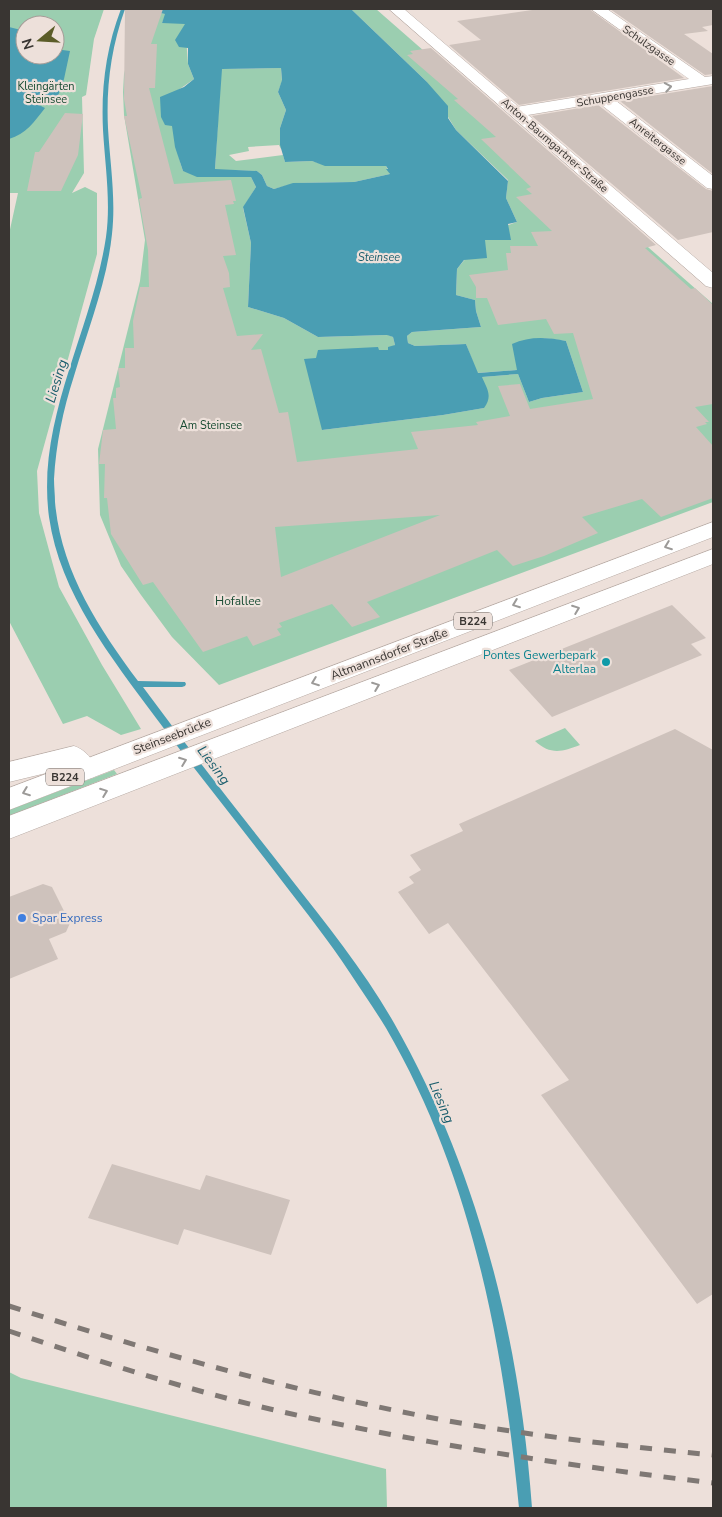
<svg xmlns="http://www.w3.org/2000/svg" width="722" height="1517" font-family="'Nunito Sans',sans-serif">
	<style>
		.green { fill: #9bceb0; fill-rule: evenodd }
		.water { fill: #4a9eb3; fill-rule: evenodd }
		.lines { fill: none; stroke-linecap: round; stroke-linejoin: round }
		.stream { fill: #4a9eb3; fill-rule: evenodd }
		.building { fill: #cec2bc; fill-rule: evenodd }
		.minor-casing { stroke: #b7aba5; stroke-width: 1 }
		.secondary-casing { stroke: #b7aba5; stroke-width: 1 }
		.primary-casing { stroke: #b7aba5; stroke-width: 1 }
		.minor { fill: #fff; fill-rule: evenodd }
		.secondary { fill: #fff; fill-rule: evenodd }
		.primary { fill: #fff; fill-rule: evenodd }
		.rail { stroke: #7f7874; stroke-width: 5; stroke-dasharray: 12 12; stroke-linecap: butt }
		.oneway { stroke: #9c9a98 }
		.culture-dot { fill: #0f9aa8; stroke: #ede0da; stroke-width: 2 }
		.shop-dot { fill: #3f7fe0; stroke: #ede0da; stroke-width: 2 }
		.labels { text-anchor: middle; stroke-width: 4.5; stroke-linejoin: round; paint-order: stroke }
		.far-street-label { font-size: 11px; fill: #393532; stroke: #ede0da }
		.far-park-label { font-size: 11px; fill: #174b32; stroke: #ede0da }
		.far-water-label { font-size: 11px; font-style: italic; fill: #195d6c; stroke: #ede0da }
		.shield { fill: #ede0da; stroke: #6f6864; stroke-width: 1 }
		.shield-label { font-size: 11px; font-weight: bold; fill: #393532 }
		.park-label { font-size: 12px; fill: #174b32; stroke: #ede0da }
		.street-label { font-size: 12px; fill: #393532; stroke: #ede0da }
		.culture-label { font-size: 12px; fill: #0d838f; stroke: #ede0da; text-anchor: end }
		.shop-label { font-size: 12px; fill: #366cbe; stroke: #ede0da; text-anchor: start }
		.water-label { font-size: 14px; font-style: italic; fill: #195d6c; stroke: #ede0da }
	</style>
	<rect width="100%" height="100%" fill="#ede0da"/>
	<!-- green -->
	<g class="green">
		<path d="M9,9H104L94,39L86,95L82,97L84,173L72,193L85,187L97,193V254L37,471L39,513L59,587L102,665L141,729L121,735L87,716L63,724L9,621V234L18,193H9ZM25,25H55V55H25Z"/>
		<path d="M141,9H162L160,13L166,14L162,23H185L188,64L194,79L174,93C172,121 174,144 183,171L251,177L256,187L243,208L251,243L248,307L284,318L318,337L388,335L393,337L395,345L388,350H379L322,430L443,415L484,408L482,377L518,374L529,402L542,398L583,392L566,341L544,338L517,370L477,373L466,344L415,346L408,343L407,336L412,332L481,327L476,311L475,300L456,295L457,269C472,250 494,228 517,222L506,198L508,180L456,130L426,81L351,9H376L713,304V502L219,685L172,637L141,595L121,566L100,515L98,449L140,281L145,240L124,115L123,92L124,74Z"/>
		<polygon points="281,68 282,81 278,92 286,110 280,128 281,149 279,145 248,147 249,151 229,155 236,161 283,155 285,162 312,161 322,164 386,166 390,174 354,182 296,183 274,189 267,186 262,175 257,171 215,170 221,69"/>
		<path d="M565,728L580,745C562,752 550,755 535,741Z"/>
		<polygon points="114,770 117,774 9,816 9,810"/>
		<polygon points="9,1372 21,1378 386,1469 387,1508 9,1508"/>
	</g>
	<!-- water -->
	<g class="water">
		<path d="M162,9H351L426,81L448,106V118L456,130L508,181L506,198L517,222L508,224L511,240H485L487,258L464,260L457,269L456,295L475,300L476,311L481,327L412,332L407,336L408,343L415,346L466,344L478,373L517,370L512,344C529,336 547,337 566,341L583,392L542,398L529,402L518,374L482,377C487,389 493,396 484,408L443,415L322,430L304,359L316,358L318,350L378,347L379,350H388V347L395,345L393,337L387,335L318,337L284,318L248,307L251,243L243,207L256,187L251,177H197L183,171L175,147L172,126L165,125L161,117L160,97L184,87L194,79L188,64V48L179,47L175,40L185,24L162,23L165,14L160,13ZM281,68L282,80L278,92L286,110L280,128V145L285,162L312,161L325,166H386L388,169H386L390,174L354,182L293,183L274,189L267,186L262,175L257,171L215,169L222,69Z"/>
		<path d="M9,27L25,31V55H55V49L70,51L64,79L58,96H46L39,105L45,108C34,122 26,134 9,139Z"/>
	</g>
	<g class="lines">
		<!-- stream -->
		<path class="stream" d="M121,9H125C111,48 106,87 108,128C110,163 116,198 112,234C107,282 88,329 74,376C63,410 56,444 54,479C54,487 55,495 55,502C61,571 98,627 138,681L185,682L186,684L185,686L182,687H143C191,752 241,815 291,879C327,925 365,972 394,1023C478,1170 520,1340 532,1508H519C503,1342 471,1174 386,1028C375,1010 362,991 350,973C329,941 305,911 282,881C240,826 197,773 156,718C111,657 60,594 49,517C36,419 92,331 106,237C111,202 105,165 103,130C101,88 106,48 121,9Z"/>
	</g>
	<!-- building -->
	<g class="building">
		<path d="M125,9H163L151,44H157L155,88H149L174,184L231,180L236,201H233L234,204L225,205L236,255L223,256L229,273L230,287L223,288L237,336L263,334L251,350L261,349L279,413L288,412L297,462L418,449L411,432L478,425L476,422L510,416L498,386L520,384L530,409L593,399L573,333L554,334L546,319L498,325L487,298H476V287L469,275L508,270L506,253H511L510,246H538L531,232L552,231L516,197L532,194L526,189L531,187L481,139L496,137L454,100L458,99L407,55L413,54L410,51L431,48L656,245L645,248L691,289L695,288L713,305V404L695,407L709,422H705L707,424L696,427L713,446V498L661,517L642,499L582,517L598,533L544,556L513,566L497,550L367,602L380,617L352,627L332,604L279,623L282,627L277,629L281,635L253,646L247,636L203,652L153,582L143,585L111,534L107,498H104L105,464H99L103,430L116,429L113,398H116V388L120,387L118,368H125V348H134L133,321L140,287H149L148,250L139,199L142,198L124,116H127L124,99ZM440,515L281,577L275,527Z"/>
		<polygon points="539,9 589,9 684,78 519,105 449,45 481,40 457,21"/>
		<polygon points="610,9 713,9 713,25 702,27 708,31 684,34 713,54 713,74 705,75"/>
		<polygon points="713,86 713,174 620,101"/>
		<polygon points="598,105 706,189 713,191 713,232 678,240 532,116"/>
		<polygon points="65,113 83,114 78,155 61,191 27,191 35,152 39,152"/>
		<polygon points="672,605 706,638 691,644 702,655 552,717 509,670"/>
		<polygon points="675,729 713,750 713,1294 697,1304 541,1095 569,1080 448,923 429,934 398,892 414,883 409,877 421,870 410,855 463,831 459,824"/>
		<polygon points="43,884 52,887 70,923 66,932 49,939 58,959 9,979 9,897"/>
		<polygon points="112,1164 200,1190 206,1175 290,1200 271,1255 184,1229 178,1245 88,1218"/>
	</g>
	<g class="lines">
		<!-- minor casing -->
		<g class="minor-casing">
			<g id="minor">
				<polygon points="591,9 607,9 705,77 713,76 713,84 615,100 713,176 713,189 707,188 599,103 516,117 508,112 516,107 689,79"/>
				<path d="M74,746C86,750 92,759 98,770L94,777C81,781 75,779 67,768L9,782V762Z"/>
			</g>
		</g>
		<!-- secondary casing -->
		<g class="secondary-casing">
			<polygon id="secondary" points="389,9 404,9 713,273 713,288 706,286"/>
		</g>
		<!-- primary casing -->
		<g class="primary-casing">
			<g id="primary">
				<polygon points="713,522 713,537 9,810 9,788"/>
				<polygon points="713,549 713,564 9,839 9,816"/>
			</g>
		</g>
		<!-- minor -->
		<use href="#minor" class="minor"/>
		<!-- secondary -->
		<use href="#secondary" class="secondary"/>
		<!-- primary -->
		<use href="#primary" class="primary"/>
		<!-- rail -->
		<g class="rail">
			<path d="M9,1306C152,1352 296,1392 443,1420C533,1436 623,1446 713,1455"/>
			<path d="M9,1331C95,1360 181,1388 270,1409C416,1443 564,1465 713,1483"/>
		</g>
	</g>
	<!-- one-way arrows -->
	<defs><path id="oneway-chevron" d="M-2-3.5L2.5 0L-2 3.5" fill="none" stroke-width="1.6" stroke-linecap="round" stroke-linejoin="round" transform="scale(1.25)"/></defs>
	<g class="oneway">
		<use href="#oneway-chevron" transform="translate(668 87) rotate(-10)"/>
		<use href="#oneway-chevron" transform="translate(668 546) rotate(159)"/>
		<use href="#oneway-chevron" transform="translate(516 604) rotate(159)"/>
		<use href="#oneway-chevron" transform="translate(576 609) rotate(-21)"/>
		<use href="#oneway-chevron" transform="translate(315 682) rotate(159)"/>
		<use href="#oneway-chevron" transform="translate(376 686) rotate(-21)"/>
		<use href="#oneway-chevron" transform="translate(183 761) rotate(-21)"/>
		<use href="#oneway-chevron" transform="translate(26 792) rotate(159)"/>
		<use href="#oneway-chevron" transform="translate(104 792) rotate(-21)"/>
	</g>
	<!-- markers -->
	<circle class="culture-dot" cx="606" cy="662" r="5"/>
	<circle class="shop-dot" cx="22" cy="918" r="5"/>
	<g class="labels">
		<!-- far-street labels -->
		<g class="far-street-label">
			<text transform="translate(649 45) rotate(35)" y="4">Schulzgasse</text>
			<text transform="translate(615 96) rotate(-10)" y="4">Schuppengasse</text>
			<text transform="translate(658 141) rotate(38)" y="4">Anreitergasse</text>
			<text transform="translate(555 145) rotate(41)" y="4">Anton-Baumgartner-Straße</text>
		</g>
		<!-- far-park labels -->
		<g class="far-park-label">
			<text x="46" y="90">Kleingärten<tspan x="46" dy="13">Steinsee</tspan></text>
			<text x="211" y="429">Am Steinsee</text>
		</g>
		<!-- far-water labels -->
		<g class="far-water-label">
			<text x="379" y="261">Steinsee</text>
		</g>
		<!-- shield labels -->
		<g class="shield">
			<rect x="454" y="612.5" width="38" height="17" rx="4"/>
			<rect x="46" y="768.5" width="38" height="17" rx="4"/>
		</g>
		<g class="shield-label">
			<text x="473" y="625">B224</text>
			<text x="65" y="781">B224</text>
		</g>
		<!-- park labels -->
		<g class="park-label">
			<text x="238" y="605">Hofallee</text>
		</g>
		<!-- street labels -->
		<g class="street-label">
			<text transform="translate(389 654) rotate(-21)" y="4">Altmannsdorfer Straße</text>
			<text transform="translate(172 736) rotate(-21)" y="4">Steinseebrücke</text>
		</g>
		<!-- culture labels -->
		<g class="culture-label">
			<text x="596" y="659">Pontes Gewerbepark<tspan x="596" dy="14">Alterlaa</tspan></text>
		</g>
		<!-- shop labels -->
		<g class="shop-label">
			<text x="32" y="922">Spar Express</text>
		</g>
		<!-- water labels -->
		<g class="water-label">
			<text transform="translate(56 381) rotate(-73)" y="5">Liesing</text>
			<text transform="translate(214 765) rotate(53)" y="5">Liesing</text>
			<text transform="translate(442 1102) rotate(67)" y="5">Liesing</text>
		</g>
	</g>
	<!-- border -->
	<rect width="722" height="1517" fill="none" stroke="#393532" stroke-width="20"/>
	<!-- north arrow -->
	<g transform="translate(40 40) rotate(252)"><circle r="24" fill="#ede0da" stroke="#a59c97"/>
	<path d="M0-4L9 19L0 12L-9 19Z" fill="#5b5c28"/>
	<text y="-8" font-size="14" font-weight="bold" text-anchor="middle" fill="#393532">N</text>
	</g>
</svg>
